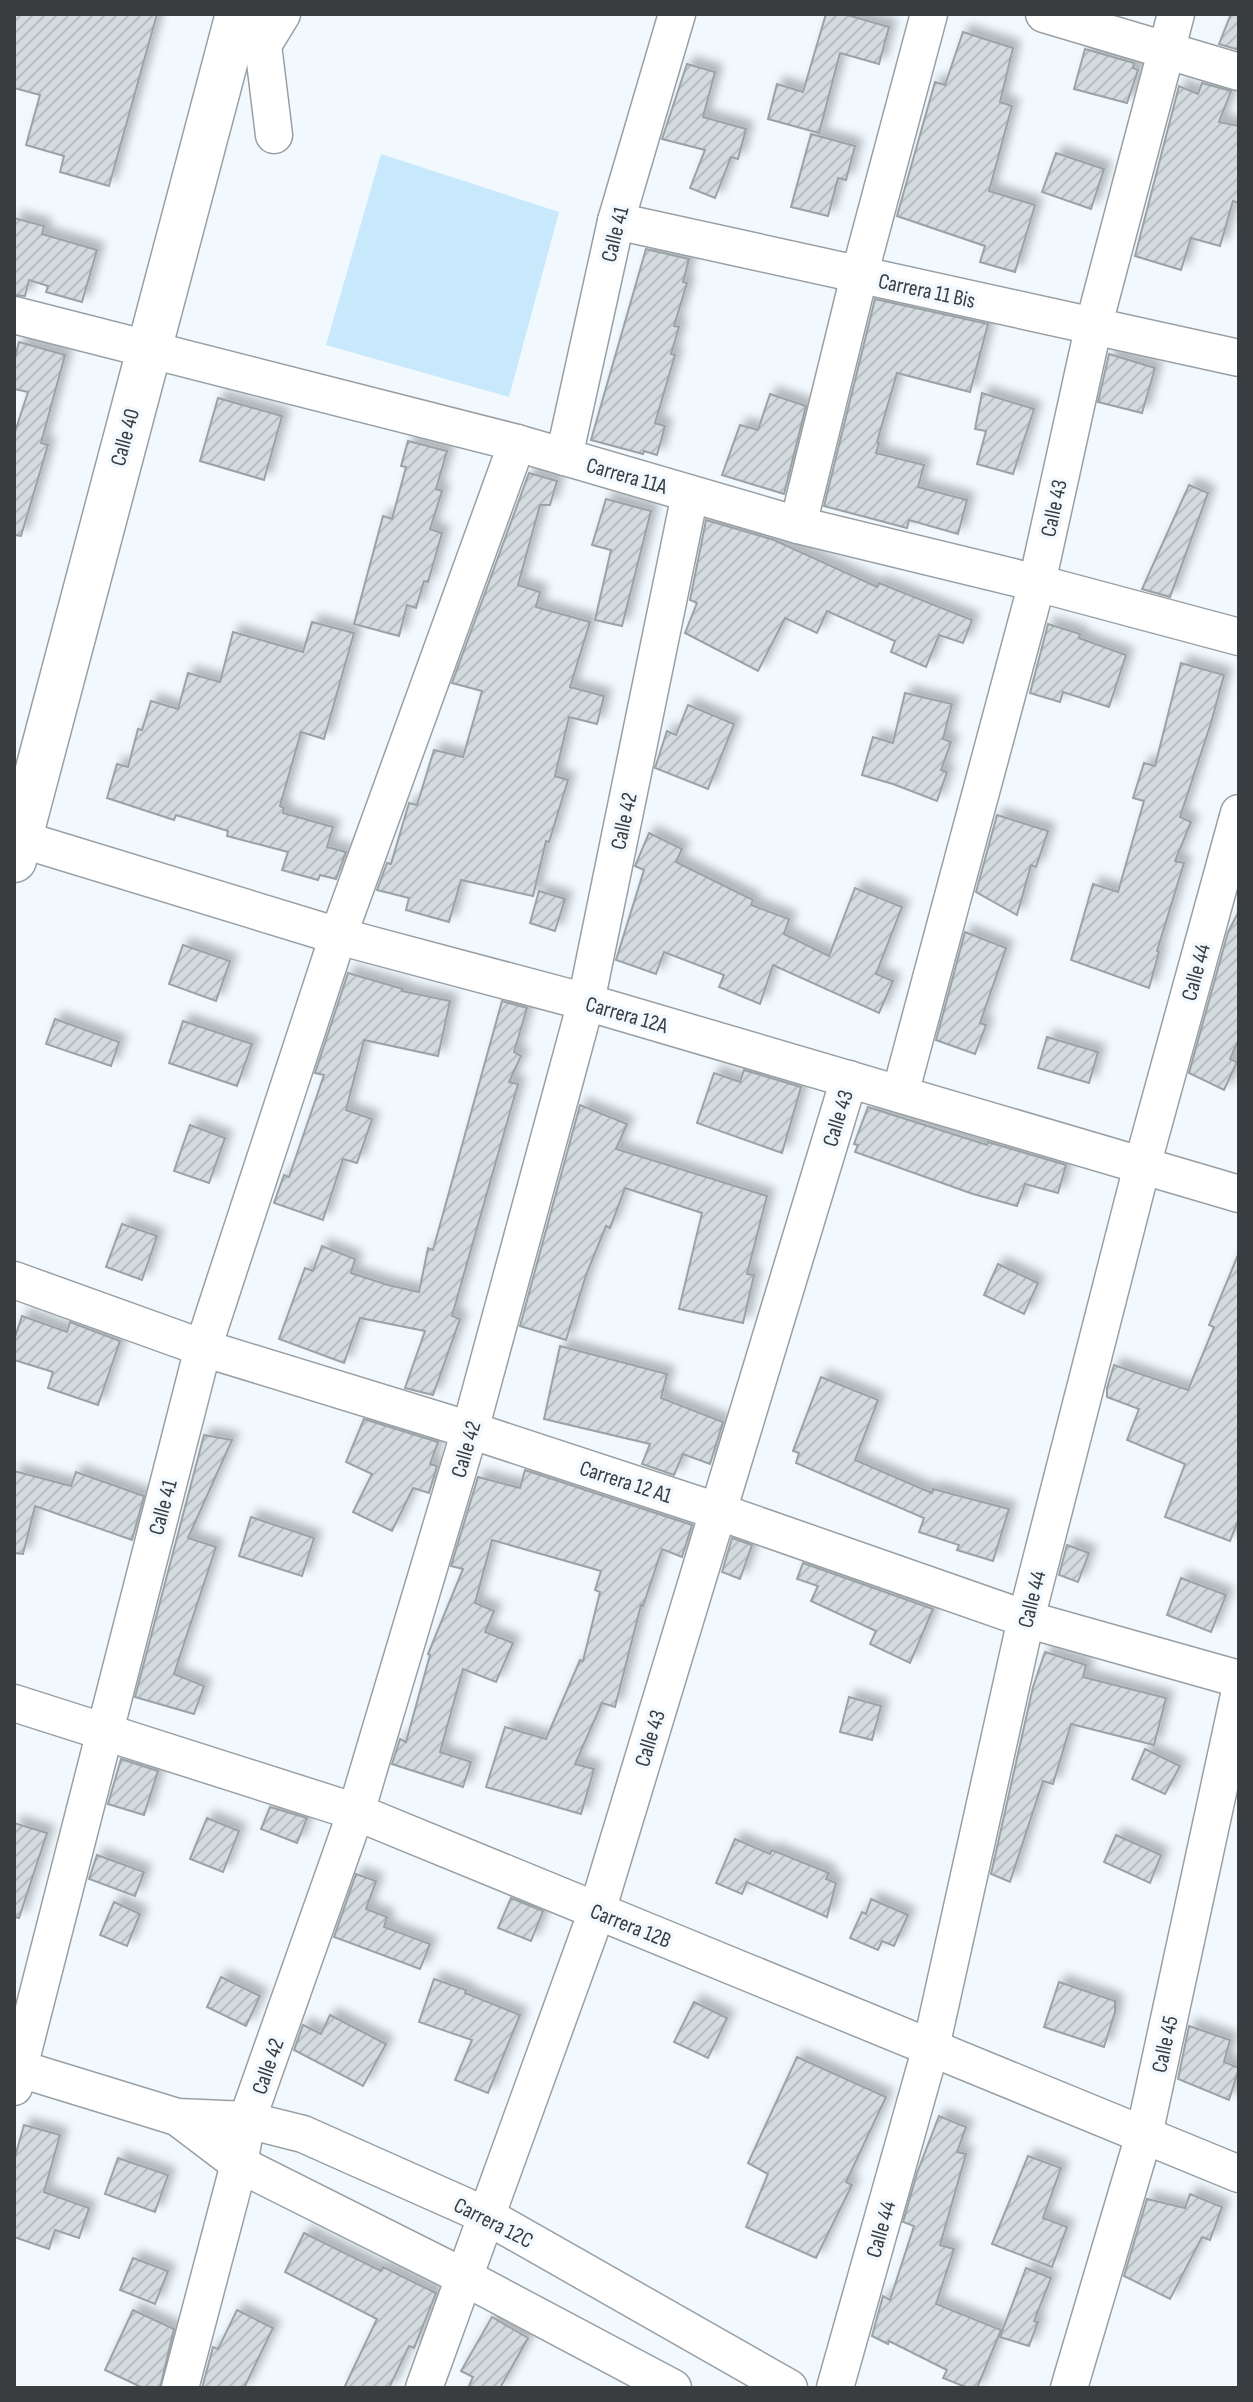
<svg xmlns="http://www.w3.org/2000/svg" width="1253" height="2402" font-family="'Sofia Sans Condensed',sans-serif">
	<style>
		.green { fill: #c8e8fb }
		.building { fill: url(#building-hatch); stroke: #9aa2a6; stroke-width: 2; filter: url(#shadow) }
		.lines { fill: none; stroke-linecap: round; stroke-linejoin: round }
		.minor-casing { stroke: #99a0a5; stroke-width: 39 }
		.tertiary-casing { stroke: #99a0a5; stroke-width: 47 }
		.minor { stroke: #fff; stroke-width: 36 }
		.tertiary { stroke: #fff; stroke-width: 44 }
		.labels { text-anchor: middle; stroke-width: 7; stroke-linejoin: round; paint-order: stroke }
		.street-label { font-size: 22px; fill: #3a3d3f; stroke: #f1f9fe }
	</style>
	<defs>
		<pattern id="building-hatch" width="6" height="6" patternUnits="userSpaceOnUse" patternTransform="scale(2)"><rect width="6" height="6" fill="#d3dbdf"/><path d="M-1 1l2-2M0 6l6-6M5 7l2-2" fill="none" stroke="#b6bdc0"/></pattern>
		<filter id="shadow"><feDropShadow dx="7" dy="-7" stdDeviation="4" flood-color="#0004"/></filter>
	</defs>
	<rect width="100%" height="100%" fill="#f1f9fe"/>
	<!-- green -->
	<polygon class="green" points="381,154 559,212 509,397 326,345"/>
	<!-- building -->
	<g class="building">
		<polygon points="14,14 157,14 109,186 60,172 64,156 26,145 40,95 14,88"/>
		<polygon points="826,14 844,14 889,27 879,64 840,53 819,133 768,119 777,84 803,92"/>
		<polygon points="1231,14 1239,14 1239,50 1219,44"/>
		<polygon points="963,32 1013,48 1000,102 1012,106 989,191 1035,205 1015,272 980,262 985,246 897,216 935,82 945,85"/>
		<polygon points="1085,49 1134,63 1133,68 1138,70 1127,103 1074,89"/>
		<polygon points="687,64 715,72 703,117 746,129 738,159 731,157 715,198 690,188 705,150 662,139"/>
		<polygon points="1202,83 1231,91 1219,122 1239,126 1239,203 1233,201 1220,246 1191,238 1181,270 1135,256 1179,86 1198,94"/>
		<polygon points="811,134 855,146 846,180 838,178 828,216 791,207"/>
		<polygon points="1056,153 1104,169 1091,209 1042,192"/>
		<polygon points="14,218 44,226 42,234 97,250 82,302 46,292 48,286 29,280 25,296 14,295"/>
		<polygon points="646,249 689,259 683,282 687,283 674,326 679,327 671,354 675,355 655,423 665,426 657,455 644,451 643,454 591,440"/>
		<polygon points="875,299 988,324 970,392 897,373 877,442 879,443 876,453 924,465 918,487 967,500 958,534 909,520 907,528 824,506"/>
		<polygon points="19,342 65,355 41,443 48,445 21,536 14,535 14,435 28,392 14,389 14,361"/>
		<polygon points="1109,354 1155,368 1142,413 1098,402"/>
		<polygon points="982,393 1034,409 1013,474 977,464 986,431 975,429"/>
		<polygon points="770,394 806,406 784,494 722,475 740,425 758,430"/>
		<polygon points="218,398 282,416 264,480 200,461"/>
		<polygon points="408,441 447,451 436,489 442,491 430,529 442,533 428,582 424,581 416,608 407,605 399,636 354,624 383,516 392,519 406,467 401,466"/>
		<polygon points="529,473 557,481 550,505 540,505 518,585 540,592 536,607 590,622 570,687 604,696 597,724 569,717 555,776 568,780 549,842 546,841 533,896 461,880 449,922 406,910 409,898 377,890 387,863 391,864 409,803 417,805 434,750 463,757 482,691 452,683"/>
		<polygon points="1189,485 1208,493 1170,597 1142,589"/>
		<polygon points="606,499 651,511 622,626 595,620 611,550 592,545"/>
		<polygon points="706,520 774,540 877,587 879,583 972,620 963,643 939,635 926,667 891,652 895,641 827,611 817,633 785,618 758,671 685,633 697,603 690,600"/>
		<polygon points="312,622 354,633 324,739 301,732 280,806 284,808 283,813 333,827 327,847 346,852 336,879 320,875 318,880 282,870 288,852 227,836 228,831 176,815 174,820 107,798 117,764 128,767 138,729 142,730 151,701 178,709 188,673 220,682 233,632 303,652"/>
		<polygon points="1048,624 1080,634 1079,638 1126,655 1109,707 1063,692 1060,702 1030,693"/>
		<polygon points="1181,663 1224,675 1211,723 1180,817 1191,822 1175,861 1184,863 1157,951 1159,952 1149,988 1071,960 1093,884 1118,892 1144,801 1133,798 1144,763 1155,766"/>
		<polygon points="905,693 952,704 943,739 951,742 941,770 947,772 937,801 893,784 862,775 873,737 893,743"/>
		<polygon points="688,705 734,724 708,789 655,768 667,731 676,735"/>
		<polygon points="997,815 1048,831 1036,867 1031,865 1017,915 976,892"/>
		<polygon points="649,833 682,849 676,862 753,900 751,905 789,919 784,934 829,956 855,888 902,907 876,974 893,981 879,1013 773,965 760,1004 719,987 724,975 664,952 656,974 616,960 644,870 635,866"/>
		<polygon points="539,891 565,899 555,931 530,923"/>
		<polygon points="1239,911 1239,1039 1230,1059 1237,1062 1224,1090 1189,1073 1228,932"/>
		<polygon points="965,932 1006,948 980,1023 986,1025 975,1054 936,1040"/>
		<polygon points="183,945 230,961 216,1001 169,984"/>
		<polygon points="348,973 403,989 402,991 450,1001 438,1056 364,1040 346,1110 372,1119 357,1163 343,1159 323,1220 274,1203 284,1175 289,1177 324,1075 315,1073"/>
		<polygon points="502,1001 527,1008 514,1052 521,1056 509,1082 518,1084 452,1316 460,1319 433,1395 405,1388 425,1331 360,1318 344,1363 279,1339 305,1268 313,1271 322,1246 355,1259 351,1273 388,1285 419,1292 428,1248 433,1250"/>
		<polygon points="55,1019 119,1042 111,1066 46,1044"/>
		<polygon points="183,1021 252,1044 237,1086 169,1063"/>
		<polygon points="1047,1037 1098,1052 1089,1083 1038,1068"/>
		<polygon points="744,1070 801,1087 782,1153 697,1123 714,1073 740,1082"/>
		<polygon points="580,1105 627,1124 616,1149 767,1196 747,1274 754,1275 743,1323 679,1309 702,1213 625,1188 610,1228 606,1226 586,1275 566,1340 520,1326"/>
		<polygon points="868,1107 987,1145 988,1142 1066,1165 1058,1193 1025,1184 1017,1206 973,1194 855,1152 858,1145 854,1144"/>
		<polygon points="190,1125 225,1138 209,1183 174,1171"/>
		<polygon points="122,1224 157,1236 142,1280 106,1267"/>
		<polygon points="1238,1255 1239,1518 1230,1541 1165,1517 1185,1464 1127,1440 1139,1409 1107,1397 1107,1388 1114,1365 1188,1390 1214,1327 1209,1325"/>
		<polygon points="998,1264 1038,1283 1024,1314 984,1295"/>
		<polygon points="22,1316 67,1332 70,1322 120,1341 98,1405 48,1388 53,1372 14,1360 14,1340"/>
		<polygon points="560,1346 667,1374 661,1398 723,1422 710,1464 683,1454 674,1475 642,1464 650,1444 544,1419"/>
		<polygon points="821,1377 878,1400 855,1460 932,1493 933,1489 1009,1509 993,1561 957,1550 959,1545 919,1532 924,1518 796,1463 799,1453 793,1451"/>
		<polygon points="364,1419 438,1442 430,1464 437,1466 429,1493 413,1488 392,1531 353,1512 372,1474 346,1462"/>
		<polygon points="204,1435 232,1440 188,1538 216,1547 174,1674 204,1686 194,1714 135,1697"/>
		<polygon points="525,1470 692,1525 682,1557 662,1549 643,1606 641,1605 615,1707 602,1703 575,1764 594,1769 581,1814 486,1787 505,1727 546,1739 580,1660 583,1661 600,1592 595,1590 601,1571 492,1540 475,1603 494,1611 485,1632 513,1643 496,1682 463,1669 440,1752 471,1762 463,1787 392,1764 400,1739 406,1742 430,1655 428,1654 463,1569 451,1566 478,1477 520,1488"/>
		<polygon points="14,1471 71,1486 76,1472 144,1496 132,1540 35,1506 23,1554 14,1553"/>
		<polygon points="251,1517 314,1538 302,1576 239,1556"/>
		<polygon points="732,1538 752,1545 740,1579 722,1572"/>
		<polygon points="1067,1545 1089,1553 1078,1582 1059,1575"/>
		<polygon points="803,1563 933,1609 910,1663 870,1644 876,1631 811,1601 818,1586 797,1579"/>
		<polygon points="1181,1578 1226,1595 1211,1632 1167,1615"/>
		<polygon points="1045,1652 1086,1665 1083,1677 1166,1698 1154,1745 1071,1724 1053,1784 1043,1781 1010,1882 991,1874 1033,1687"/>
		<polygon points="849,1697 881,1706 872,1740 840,1732"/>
		<polygon points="1145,1749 1180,1766 1165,1794 1132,1779"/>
		<polygon points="121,1759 158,1771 144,1815 108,1804"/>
		<polygon points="270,1807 307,1818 297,1843 261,1829"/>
		<polygon points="207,1818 239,1831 223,1872 190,1859"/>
		<polygon points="14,1823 47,1833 19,1918 14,1917"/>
		<polygon points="1116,1835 1161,1855 1150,1883 1104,1862"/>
		<polygon points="735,1839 770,1854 772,1850 829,1873 826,1879 836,1883 827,1917 747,1882 742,1894 716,1883"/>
		<polygon points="97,1855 144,1872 135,1896 89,1879"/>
		<polygon points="356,1874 376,1881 366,1909 387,1917 384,1927 430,1944 420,1969 334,1937"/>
		<polygon points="511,1898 543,1911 531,1941 498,1928"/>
		<polygon points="871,1899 908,1915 894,1946 882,1941 878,1950 850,1938 862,1912 866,1914"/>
		<polygon points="114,1902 140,1914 127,1946 100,1935"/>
		<polygon points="221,1977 260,1996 246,2026 207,2007"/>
		<polygon points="434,1979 466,1990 465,1993 520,2015 488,2093 455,2080 472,2040 419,2022"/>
		<polygon points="1059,1982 1115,2001 1115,2012 1104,2047 1044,2027"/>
		<polygon points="694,2002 727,2018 708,2058 674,2042"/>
		<polygon points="330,2015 386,2044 363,2086 294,2050 303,2025 321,2034"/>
		<polygon points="1189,2026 1230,2040 1224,2062 1239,2068 1229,2100 1178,2079"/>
		<polygon points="797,2057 886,2097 846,2182 852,2185 816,2258 746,2227 768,2174 748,2163"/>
		<polygon points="939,2116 966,2127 957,2152 966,2154 940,2245 954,2249 936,2304 1001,2330 977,2388 968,2388 943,2378 947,2370 889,2341 888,2344 872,2336 883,2296 890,2300 914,2226 903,2222 917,2173"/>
		<polygon points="24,2125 60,2135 44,2192 89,2208 79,2238 55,2230 49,2249 14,2237 14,2160"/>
		<polygon points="1028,2156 1061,2168 1043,2218 1067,2227 1052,2267 992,2244"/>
		<polygon points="118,2158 168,2175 155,2212 105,2194"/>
		<polygon points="1190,2194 1222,2207 1210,2240 1202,2237 1170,2299 1124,2276 1147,2199 1185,2208"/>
		<polygon points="304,2233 381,2271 383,2267 436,2293 414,2348 409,2346 389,2388 344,2388 377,2319 285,2272"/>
		<polygon points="133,2258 168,2271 155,2304 120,2290"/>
		<polygon points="1026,2268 1051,2278 1034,2321 1038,2322 1029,2346 1000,2337"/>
		<polygon points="133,2310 174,2329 160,2388 143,2388 105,2370"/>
		<polygon points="237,2310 273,2328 244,2388 202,2388 213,2347 218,2349"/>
		<polygon points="492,2317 528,2338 500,2388 468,2388 473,2377 461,2371"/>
	</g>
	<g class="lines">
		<!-- minor casing -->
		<g class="minor-casing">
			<g id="minor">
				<polyline points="1044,14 1239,72"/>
				<polyline points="274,135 263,45 282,14"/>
				<polyline points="616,221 1239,358"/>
				<polyline points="14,315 517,443 798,525 1037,583 1239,637"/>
				<polyline points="564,457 616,221 677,14"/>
				<polyline points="798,525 859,276 929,14"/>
				<polyline points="14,837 338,936 586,1002 1239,1194"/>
				<polyline points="900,1094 1037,583 1094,324 1176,14"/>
				<polyline points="14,1280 203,1348 470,1430 717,1511 1026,1619 1239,1679"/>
				<polyline points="14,1703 356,1812 1239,2174"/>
				<polyline points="14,2067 177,2117 247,2120 303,2134 485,2215 789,2388"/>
				<polyline points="14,2087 203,1348 338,936 517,443"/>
				<polyline points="177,2117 239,2164 464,2277 673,2388"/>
				<polyline points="180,2388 239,2164 247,2120 356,1812 470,1430 586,1002 690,494"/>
				<polyline points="424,2388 597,1911 849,1079"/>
				<polyline points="835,2388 931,2047 1026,1619 1142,1166 1239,813"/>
				<polyline points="1069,2388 1144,2135 1239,1695"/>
			</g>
		</g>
		<!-- tertiary casing -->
		<g class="tertiary-casing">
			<polyline id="tertiary" points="14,860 238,14"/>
		</g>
		<!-- minor -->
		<use href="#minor" class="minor"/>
		<!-- tertiary -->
		<use href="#tertiary" class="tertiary"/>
	</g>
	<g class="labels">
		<!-- street labels -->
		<g class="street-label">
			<text transform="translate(614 234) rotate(-76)" y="8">Calle 41</text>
			<text transform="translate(927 290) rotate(12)" y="8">Carrera 11 Bis</text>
			<text transform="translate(124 437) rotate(-75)" y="8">Calle 40</text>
			<text transform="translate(627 475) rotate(16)" y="8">Carrera 11A</text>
			<text transform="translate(1053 508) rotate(-78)" y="8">Calle 43</text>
			<text transform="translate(623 821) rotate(-78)" y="8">Calle 42</text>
			<text transform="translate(1195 972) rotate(-75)" y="8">Calle 44</text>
			<text transform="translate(627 1014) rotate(16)" y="8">Carrera 12A</text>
			<text transform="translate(837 1118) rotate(-73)" y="8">Calle 43</text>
			<text transform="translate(465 1449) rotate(-74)" y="8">Calle 42</text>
			<text transform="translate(626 1481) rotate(18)" y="8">Carrera 12 A1</text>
			<text transform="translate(162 1507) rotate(-75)" y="8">Calle 41</text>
			<text transform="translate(1031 1599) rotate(-76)" y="8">Calle 44</text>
			<text transform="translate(649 1738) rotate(-73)" y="8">Calle 43</text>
			<text transform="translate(631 1925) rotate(22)" y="8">Carrera 12B</text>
			<text transform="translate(1164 2044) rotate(-78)" y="8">Calle 45</text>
			<text transform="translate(267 2066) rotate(-71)" y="8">Calle 42</text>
			<text transform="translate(494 2222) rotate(27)" y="8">Carrera 12C</text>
			<text transform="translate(880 2229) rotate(-74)" y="8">Calle 44</text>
		</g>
	</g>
	<!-- border -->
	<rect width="1253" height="2402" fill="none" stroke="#3a3d3f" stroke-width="32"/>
</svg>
